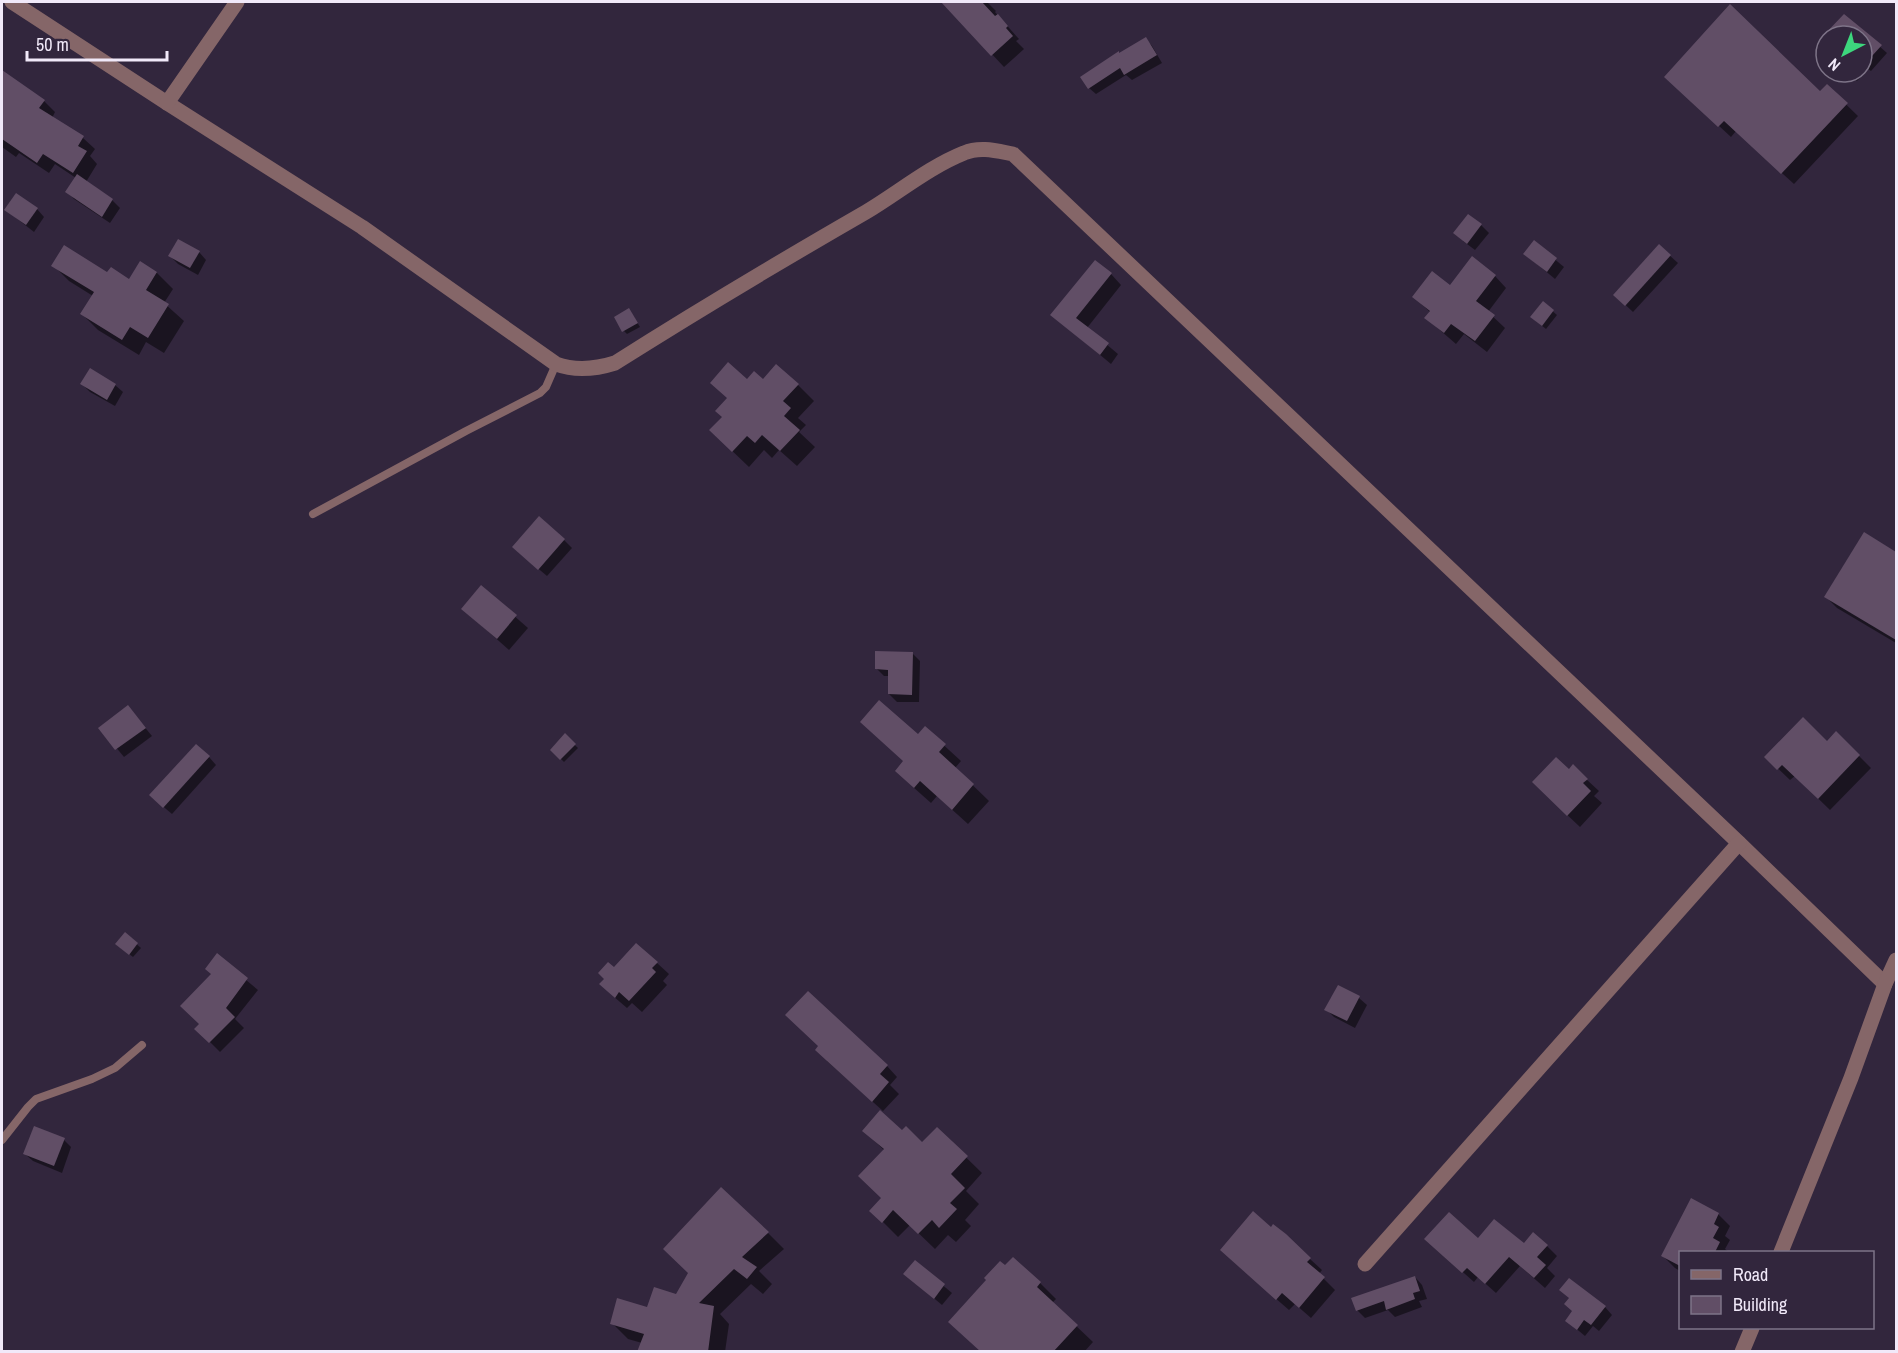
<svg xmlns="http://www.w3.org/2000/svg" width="1898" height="1353" font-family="'Archivo Narrow',sans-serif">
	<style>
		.shadow { fill: #0007 }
		.building { fill: #614e66 }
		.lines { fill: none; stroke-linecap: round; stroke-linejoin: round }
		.service { stroke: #856668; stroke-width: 8 }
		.minor { stroke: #856668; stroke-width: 15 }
	</style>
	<rect width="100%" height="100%" fill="#32263d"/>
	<!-- shadow -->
	<g class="shadow">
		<polygon points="943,2 987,2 996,11 995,12 1019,39 1016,41 1024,49 1004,67"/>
		<polygon points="1845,16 1887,53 1871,71 1868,69 1857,81 1848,72 1862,72 1862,36 1826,36 1826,52 1818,44"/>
		<polygon points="1146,39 1152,46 1162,63 1132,80 1126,75 1096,94 1089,88"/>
		<polygon points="2,72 44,101 55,112 52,118 83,138 95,149 90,156 97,164 86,182 112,200 120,208 110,223 74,199 67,191 76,178 55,164 49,173 19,153 16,157 2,147"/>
		<polygon points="1827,86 1858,116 1794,184 1736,131 1731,137 1678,88 1820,93"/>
		<polygon points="37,209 44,217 34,232 6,210"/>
		<polygon points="1481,225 1489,233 1475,250 1463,241"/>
		<polygon points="1534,242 1564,267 1555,279 1525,254"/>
		<polygon points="1659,246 1678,263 1633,312 1615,295"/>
		<polygon points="199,252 206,260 198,275 178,264 170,256"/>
		<polygon points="140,263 157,273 173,289 164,303 184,321 164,353 146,342 139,355 98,330 82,314 93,296 69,281 53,265 108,274 130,281"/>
		<polygon points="1111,274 1121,285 1087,328 1118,354 1111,364 1052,315"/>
		<polygon points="1495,276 1506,288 1488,312 1505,328 1487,352 1464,334 1456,344 1426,318 1430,312 1414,297"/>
		<polygon points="1543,303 1557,315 1546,329 1536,321"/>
		<polygon points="632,314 640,327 627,334 624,331"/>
		<polygon points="763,381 798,385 814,401 798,418 806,425 799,432 815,447 797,466 779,450 772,458 764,450 749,467 727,446 724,417 747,382"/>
		<polygon points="82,384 115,385 123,392 115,406 90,392"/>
		<polygon points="1865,534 1896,554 1896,643 1837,608 1826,597"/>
		<polygon points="564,540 572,548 547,576 522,555"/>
		<polygon points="481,587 528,628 509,650 463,609"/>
		<polygon points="912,653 920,661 919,702 897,702 889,694 890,676 884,676 876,668"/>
		<polygon points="128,707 152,736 124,757 100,728"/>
		<polygon points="862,722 918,736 925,728 961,761 955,768 989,801 968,824 937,796 931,803 913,787 905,762"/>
		<polygon points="1836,733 1871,768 1830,810 1795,776 1790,780 1766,757 1827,743"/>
		<polygon points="565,736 578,748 564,762 552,750"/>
		<polygon points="209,757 216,765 172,814 159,803"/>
		<polygon points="1573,767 1599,791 1594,796 1602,803 1580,827 1545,794"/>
		<polygon points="125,934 141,948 133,957 120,947"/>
		<polygon points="217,956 258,990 235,1019 244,1028 220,1052 197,1029 201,1024"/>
		<polygon points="657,963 669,974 663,981 667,985 642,1012 632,1003 627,1008 613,996 606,979 614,969"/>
		<polygon points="1359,998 1367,1005 1355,1028 1334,1017 1326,1009"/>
		<polygon points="827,1061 887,1066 897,1077 890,1085 899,1094 883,1111"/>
		<polygon points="937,1129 982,1173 966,1191 979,1204 965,1220 971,1226 956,1242 948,1235 935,1249 910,1225 898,1237 871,1210 883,1198 885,1151 864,1131 902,1132 922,1144"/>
		<polygon points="64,1140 71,1147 62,1173 33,1161 25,1154"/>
		<polygon points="1692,1200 1718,1214 1730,1226 1725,1236 1730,1240 1725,1249 1729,1252 1680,1252 1680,1271 1675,1268 1663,1256"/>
		<polygon points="768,1233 784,1249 759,1271 772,1284 763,1294 751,1284 720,1314 729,1324 725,1352 638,1352 642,1343 628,1339 612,1323 677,1295"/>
		<polygon points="1478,1240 1547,1246 1557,1256 1547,1268 1555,1276 1545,1288 1520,1266 1496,1293 1478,1277 1474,1282 1437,1249"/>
		<polygon points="1310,1259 1322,1270 1319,1274 1335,1290 1311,1318 1295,1304 1289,1310 1233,1261"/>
		<polygon points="915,1262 952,1293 942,1305 905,1274"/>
		<polygon points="1415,1277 1422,1285 1427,1299 1419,1301 1422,1307 1395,1317 1388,1310 1365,1318 1357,1310"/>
		<polygon points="1040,1283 1056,1299 1052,1303 1093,1342 1084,1352 981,1352"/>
		<polygon points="1605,1307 1612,1315 1599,1331 1593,1326 1585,1336 1567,1321"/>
	</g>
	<!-- building -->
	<g class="building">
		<polygon points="941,2 982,2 995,16 998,14 1008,26 1006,28 1013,36 991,56"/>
		<polygon points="1730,4 1820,91 1827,84 1848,103 1781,174 1724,121 1718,127 1664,77"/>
		<polygon points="1844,14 1882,45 1862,67 1862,36 1823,36"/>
		<polygon points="1146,37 1157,55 1124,75 1120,68 1088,89 1080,77 1119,51 1119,53"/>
		<polygon points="2,70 45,100 39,108 84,136 78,146 87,151 73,173 43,154 37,163 2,139"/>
		<polygon points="77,174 113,199 102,217 65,192"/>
		<polygon points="16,193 38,208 26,225 4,210"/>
		<polygon points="1468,214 1482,224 1467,244 1453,233"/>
		<polygon points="178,239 200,251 190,268 168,256"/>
		<polygon points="1534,240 1557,258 1547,272 1523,254"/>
		<polygon points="1659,244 1671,255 1625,306 1613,295"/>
		<polygon points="64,245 107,272 111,267 129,279 140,261 157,272 146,290 169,304 148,338 130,327 122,340 80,314 94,292 51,266"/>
		<polygon points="1472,256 1496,275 1476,301 1495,315 1475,341 1451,324 1444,333 1424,318 1430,311 1412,297 1432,271 1450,285"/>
		<polygon points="1095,260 1112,273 1076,318 1109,343 1100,355 1050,315"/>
		<polygon points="1543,301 1554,310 1542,326 1530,317"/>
		<polygon points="629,308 638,323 622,332 614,317"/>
		<polygon points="728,362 747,379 754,371 763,379 776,364 799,384 783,401 791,408 784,416 800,430 780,451 762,435 755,443 747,436 732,452 709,430 722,417 715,411 727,398 710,383"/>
		<polygon points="90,368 116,384 107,400 80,384"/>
		<polygon points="539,516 565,539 538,570 512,547"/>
		<polygon points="1864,532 1896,552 1896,640 1824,597"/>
		<polygon points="481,585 517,615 497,639 461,609"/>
		<polygon points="875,651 913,652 912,695 888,694 888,670 875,669"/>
		<polygon points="879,700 918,734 925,726 946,744 939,752 974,784 952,810 920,781 914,788 895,771 903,761 860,722"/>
		<polygon points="128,705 146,728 115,750 98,728"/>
		<polygon points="1803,717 1827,741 1836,731 1860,755 1818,799 1782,765 1777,770 1764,757"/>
		<polygon points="565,733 576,744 560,760 550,750"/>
		<polygon points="196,744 210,756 163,808 149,795"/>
		<polygon points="1556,757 1569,769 1573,764 1588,779 1583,783 1591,791 1567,816 1532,782"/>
		<polygon points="125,932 138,943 129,955 115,944"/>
		<polygon points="636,943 658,962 652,968 656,972 629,1001 619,992 615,998 599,984 604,979 598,973 608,962 614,967"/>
		<polygon points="217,953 248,978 226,1008 235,1017 209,1043 194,1029 199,1024 180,1006 211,974 205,969"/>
		<polygon points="1338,985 1360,996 1347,1021 1324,1010"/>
		<polygon points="808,991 888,1065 880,1074 889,1082 872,1102 815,1050 818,1046 785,1015"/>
		<polygon points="880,1110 902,1130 906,1126 922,1142 937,1127 968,1156 951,1174 965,1188 950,1203 957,1209 939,1228 932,1220 918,1234 893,1210 882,1223 869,1211 881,1198 858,1176 884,1149 862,1131"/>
		<polygon points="34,1126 65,1138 54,1166 23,1154"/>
		<polygon points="721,1187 769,1232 742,1257 757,1267 747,1279 734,1269 699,1303 714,1306 708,1352 637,1352 644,1334 610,1324 617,1298 647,1307 654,1287 676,1294 688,1273 663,1249"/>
		<polygon points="1691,1198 1719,1213 1714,1224 1719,1227 1713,1238 1720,1242 1715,1252 1680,1252 1680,1266 1661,1256"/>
		<polygon points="1253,1211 1271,1227 1273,1224 1286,1234 1311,1258 1307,1262 1325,1277 1299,1308 1282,1293 1276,1300 1220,1250"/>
		<polygon points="1449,1212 1478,1238 1494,1219 1524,1243 1533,1232 1548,1245 1537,1257 1546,1265 1534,1278 1509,1257 1485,1284 1467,1268 1462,1273 1424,1239"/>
		<polygon points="1013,1257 1041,1282 1037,1287 1078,1325 1053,1352 981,1352 948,1322 986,1280 984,1278 1000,1261 1005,1265"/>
		<polygon points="915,1260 945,1284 934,1299 903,1274"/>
		<polygon points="1415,1276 1420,1291 1413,1293 1415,1299 1386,1310 1384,1301 1356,1311 1351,1298"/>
		<polygon points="1569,1278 1606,1306 1591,1325 1584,1320 1577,1330 1565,1321 1572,1311 1564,1304 1569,1298 1559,1290"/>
	</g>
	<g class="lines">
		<!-- service -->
		<g class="service">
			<polyline points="313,514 466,431 540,393 546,387 556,364"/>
			<polyline points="2,1140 28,1107 36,1099 92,1079 115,1068 142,1045"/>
		</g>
		<!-- minor -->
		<g class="minor">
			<path d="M12,2L167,103L362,227L556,364C575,371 596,369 615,363C697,311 781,261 866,212C898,193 929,167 964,153C980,146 997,151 1013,154L1739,843L1885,984"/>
			<polyline points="167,103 237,2"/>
			<polyline points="1781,1252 1851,1078 1885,984 1896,960"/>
			<polyline points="1365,1264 1739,843"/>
			<polyline points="1742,1352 1752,1328"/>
		</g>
	</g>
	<!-- border -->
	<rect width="1898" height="1353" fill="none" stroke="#f1e9f9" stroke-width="6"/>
	<!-- legend -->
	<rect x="1679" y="1251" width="195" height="78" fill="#32263d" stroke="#7e7488" stroke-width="1.5"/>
	<rect x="1691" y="1270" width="30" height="9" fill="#856668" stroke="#7e7488" stroke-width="1.5"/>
	<text x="1733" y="1281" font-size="18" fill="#f1e9f9">Road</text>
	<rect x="1691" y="1296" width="30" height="18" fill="#614e66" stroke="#7e7488" stroke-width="1.5"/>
	<text x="1733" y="1311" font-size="18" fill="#f1e9f9">Building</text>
	<!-- north arrow -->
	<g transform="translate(1844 54) rotate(222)"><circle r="28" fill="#32263d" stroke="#7e7488" stroke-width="1.5"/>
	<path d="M0-4.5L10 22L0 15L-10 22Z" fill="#3dd77d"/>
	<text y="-9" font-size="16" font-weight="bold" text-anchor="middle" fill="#f1e9f9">N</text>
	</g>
	<!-- scale -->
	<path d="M27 51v9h140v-9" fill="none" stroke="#f1e9f9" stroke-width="3"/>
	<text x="36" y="51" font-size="18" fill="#f1e9f9" stroke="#32263d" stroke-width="4.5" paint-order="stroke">50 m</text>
</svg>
